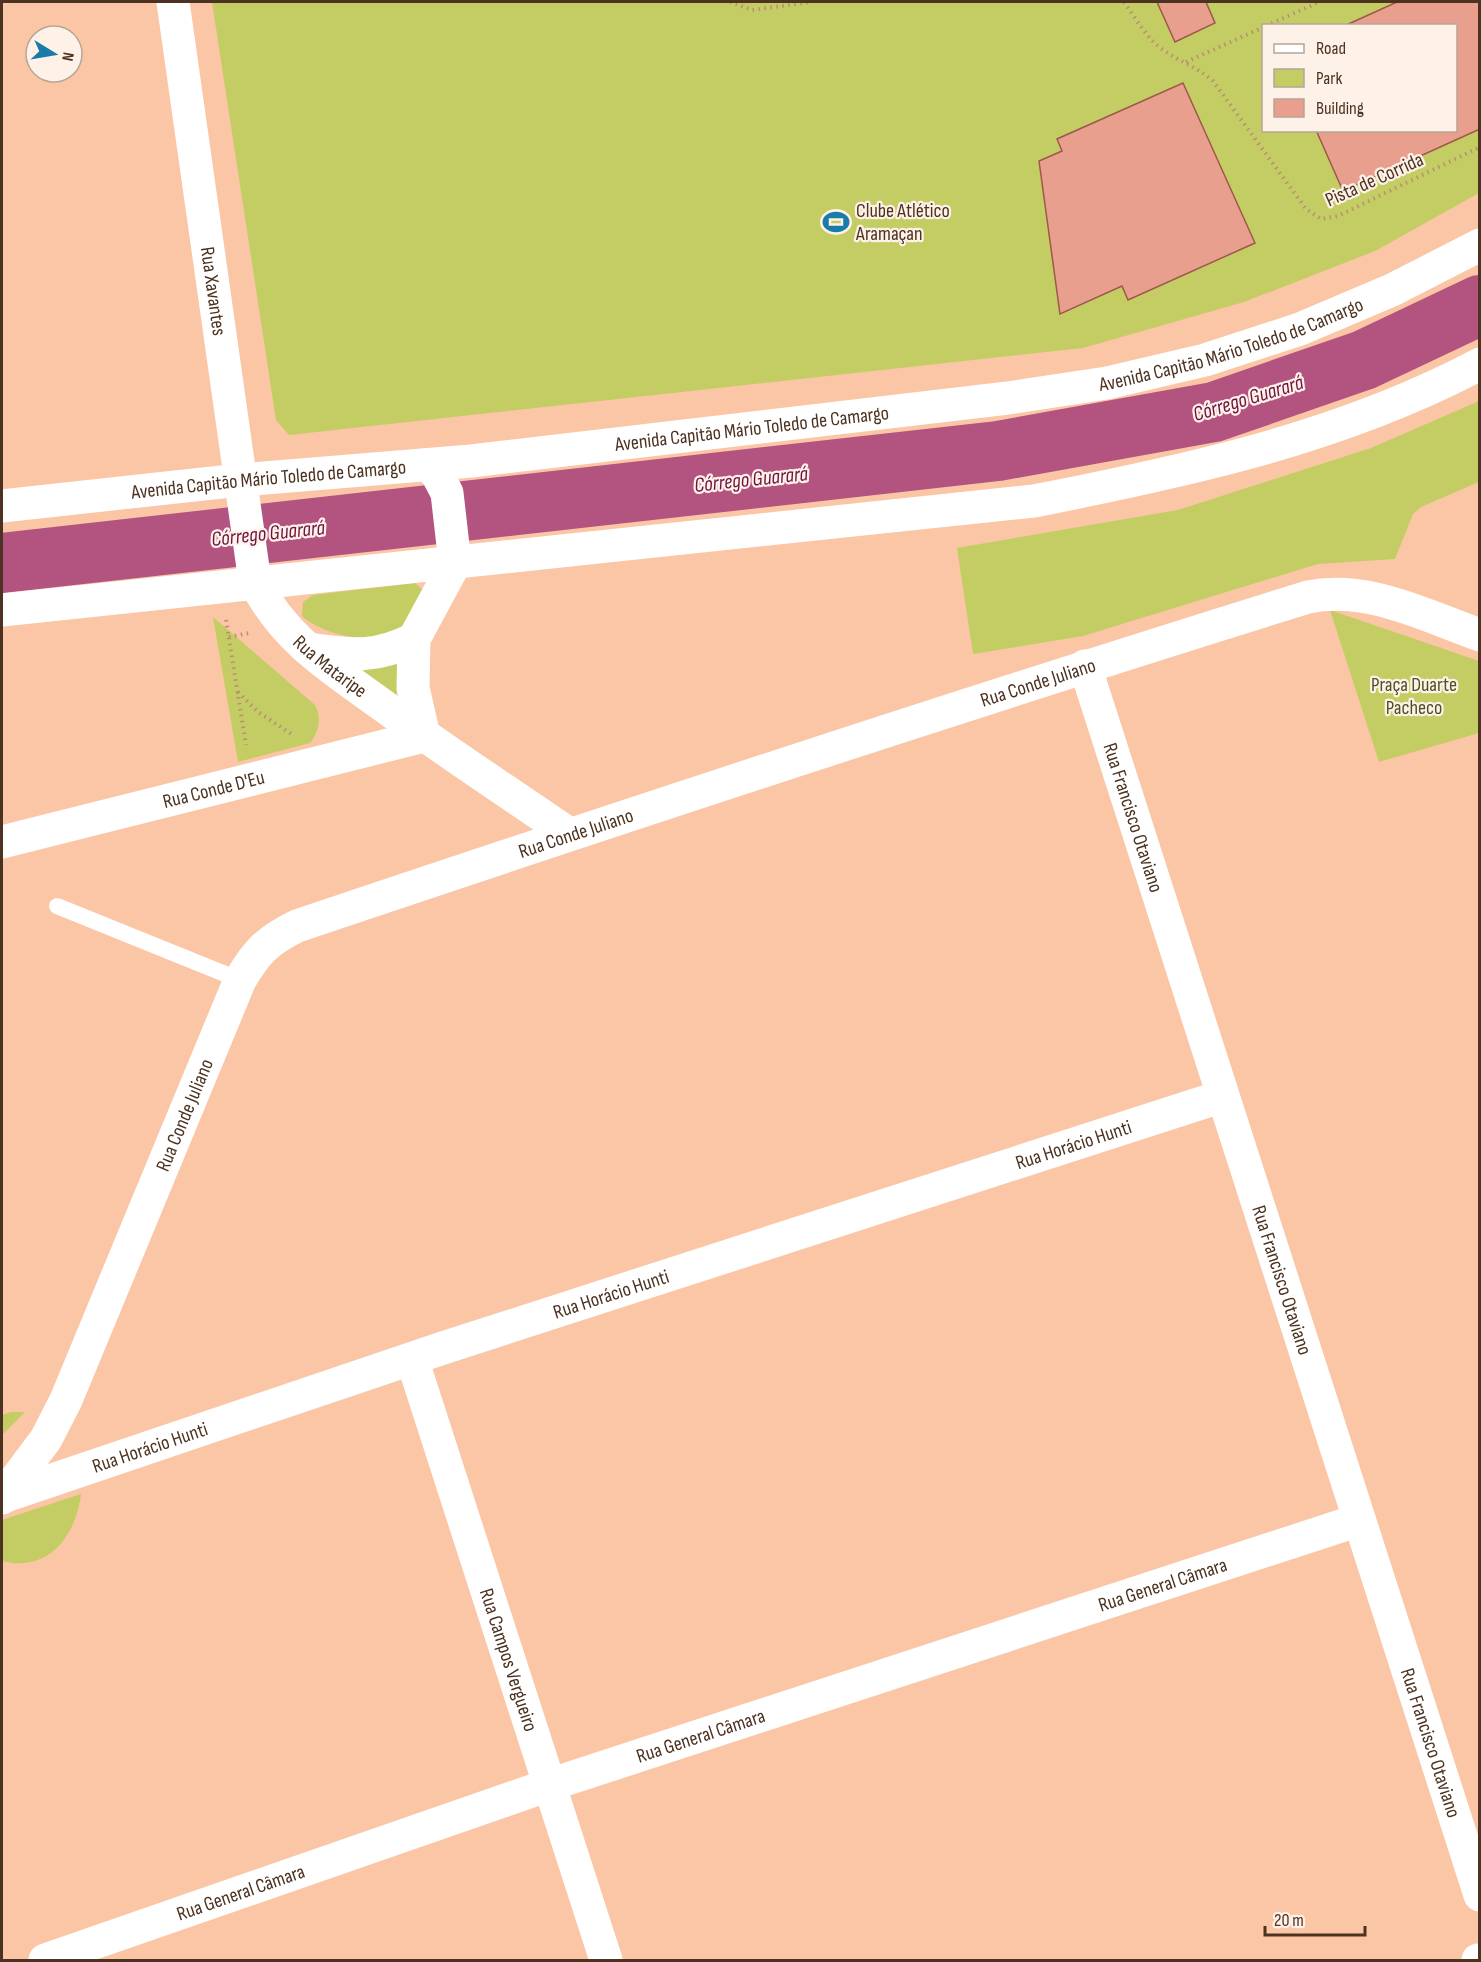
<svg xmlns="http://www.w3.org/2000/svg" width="1481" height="1962" font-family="'Sofia Sans Condensed',sans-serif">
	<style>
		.green { fill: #c4cd63; fill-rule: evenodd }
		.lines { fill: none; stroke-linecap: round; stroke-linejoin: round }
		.river { stroke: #b3537f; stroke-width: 60 }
		.building { fill: #e99f8e; stroke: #9c5949; stroke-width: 1.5 }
		.path { stroke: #b98f74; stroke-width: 4; stroke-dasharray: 1.5 4.5; stroke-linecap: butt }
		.service { stroke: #fff; stroke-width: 16 }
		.minor { stroke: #fff; stroke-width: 33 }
		.tertiary { stroke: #fff; stroke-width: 33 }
		.secondary { stroke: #fff; stroke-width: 33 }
		.primary { stroke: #fff; stroke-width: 33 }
		.labels { text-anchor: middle; stroke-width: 4.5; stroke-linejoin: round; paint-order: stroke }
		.street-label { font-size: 20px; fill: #4c3221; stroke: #fef1e8 }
		.poi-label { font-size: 20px; fill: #4c3221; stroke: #fef1e8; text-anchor: start }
		.park-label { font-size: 20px; fill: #4c5024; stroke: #fef1e8 }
		.water-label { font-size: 21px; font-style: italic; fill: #6d1343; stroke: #fef1e8 }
	</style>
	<rect width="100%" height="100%" fill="#fac6a5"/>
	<!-- green -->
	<g class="green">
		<path d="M212,2H1479V193L1375,251L1244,302L1083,348L289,435L276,420ZM1264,26H1456V130H1264Z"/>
		<polygon points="1479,401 1479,482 1421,507 1413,514 1395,559 1318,564 1083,636 973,654 957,548 1178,510 1371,448"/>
		<path d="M415,583L423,590C417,601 411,618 402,626C379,649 323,635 302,616L303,602L313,595Z"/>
		<polygon points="1330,610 1479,661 1479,733 1379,762"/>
		<path d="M213,617L315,705C322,717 319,732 310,743L238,762Z"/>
		<polygon points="397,664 398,693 393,695 362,672 365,668"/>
		<polygon points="11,1412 25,1412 2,1435 2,1415"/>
		<path d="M81,1494C76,1536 48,1573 2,1561V1520Z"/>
	</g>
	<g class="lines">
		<!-- river -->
		<polyline class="river" points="2,563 998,451 1214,412 1364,360 1480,305"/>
	</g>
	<!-- building -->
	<g class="building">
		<polygon points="1157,2 1206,2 1215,23 1175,42"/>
		<polygon points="1397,2 1480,2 1480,129 1343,191 1316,130 1456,130 1456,26 1344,26"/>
		<polygon points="1183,83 1255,243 1128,300 1122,286 1060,314 1039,161 1062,151 1057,139"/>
	</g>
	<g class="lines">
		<!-- path -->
		<g class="path">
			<polyline points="730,2 752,10 811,2"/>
			<path d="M1124,2C1135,17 1144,34 1158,46C1175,60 1196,66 1213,81L1306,209L1321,219L1338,216L1480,147"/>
			<polyline points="1266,26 1319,2"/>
			<polyline points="1186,62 1264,27"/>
			<polyline points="226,620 246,745"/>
			<polyline points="229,637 249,633"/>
			<polyline points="238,692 258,712 293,735"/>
		</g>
		<!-- service -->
		<polyline class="service" points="57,906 240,980"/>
		<!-- minor -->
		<g class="minor">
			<path id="s1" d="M1085,666L1480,1895"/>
			<path id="s2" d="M2,842L424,736"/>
			<path id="s3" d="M412,1359L606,1960"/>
			<path id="s4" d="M2,1497L443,1348L1223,1096"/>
			<path id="s5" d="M45,1960L549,1785L1359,1520"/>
		</g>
		<!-- tertiary -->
		<g class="tertiary">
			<path id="s6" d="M173,2L255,582C285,641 333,669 385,707C445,751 508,792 569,834"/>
			<path d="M308,649C352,655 374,659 414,639"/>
			<polyline points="424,736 413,688 414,639 455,563 447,493 436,472 426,465"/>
			<path id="s7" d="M2,1498L46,1439L66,1400L240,980C257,951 267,941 297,926C633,813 970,702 1308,597C1368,585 1424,615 1480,635"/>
		</g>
		<!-- secondary -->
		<polyline class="secondary" points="1478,1960 1480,1960"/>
		<!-- primary -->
		<g class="primary">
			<path id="s8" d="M2,506L240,480L471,461L1008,398L1107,383L1205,360L1300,329L1392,290L1480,245"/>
			<path d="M2,610L1034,501C1187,471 1340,438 1480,364"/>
		</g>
	</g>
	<!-- icons -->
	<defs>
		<g id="stadium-bare" transform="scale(2.07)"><path d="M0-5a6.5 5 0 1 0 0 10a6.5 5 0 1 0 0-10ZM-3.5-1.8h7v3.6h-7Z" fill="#197ca8" stroke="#fef1e8" stroke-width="2.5" paint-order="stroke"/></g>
	</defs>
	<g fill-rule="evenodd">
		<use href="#stadium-bare" x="836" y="222"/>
	</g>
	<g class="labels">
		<!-- street labels -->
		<g class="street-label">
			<text transform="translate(1374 179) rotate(-24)" y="7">Pista de Corrida</text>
			<text dy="7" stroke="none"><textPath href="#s6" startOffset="292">Rua Xavantes</textPath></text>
			<text dy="7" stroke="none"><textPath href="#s8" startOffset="1242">Avenida Capitão Mário Toledo de Camargo</textPath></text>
			<text dy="7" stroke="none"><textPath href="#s8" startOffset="754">Avenida Capitão Mário Toledo de Camargo</textPath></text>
			<text dy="7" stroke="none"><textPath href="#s8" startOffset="268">Avenida Capitão Mário Toledo de Camargo</textPath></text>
			<text dy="7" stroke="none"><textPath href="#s6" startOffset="700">Rua Mataripe</textPath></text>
			<text dy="7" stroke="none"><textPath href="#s7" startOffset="1432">Rua Conde Juliano</textPath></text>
			<text dy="7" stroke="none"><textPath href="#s2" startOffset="218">Rua Conde D'Eu</textPath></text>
			<text dy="7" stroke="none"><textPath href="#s1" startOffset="159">Rua Francisco Otaviano</textPath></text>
			<text dy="7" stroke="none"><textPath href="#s7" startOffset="946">Rua Conde Juliano</textPath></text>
			<text dy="7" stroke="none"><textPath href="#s7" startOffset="426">Rua Conde Juliano</textPath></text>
			<text dy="7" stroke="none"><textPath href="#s4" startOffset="1128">Rua Horácio Hunti</textPath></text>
			<text dy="7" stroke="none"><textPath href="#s1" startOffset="645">Rua Francisco Otaviano</textPath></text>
			<text dy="7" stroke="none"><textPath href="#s4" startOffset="642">Rua Horácio Hunti</textPath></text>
			<text dy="7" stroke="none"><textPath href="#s4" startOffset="156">Rua Horácio Hunti</textPath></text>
			<text dy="7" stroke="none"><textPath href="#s5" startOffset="1179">Rua General Câmara</textPath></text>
			<text dy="7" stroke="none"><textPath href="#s3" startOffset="316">Rua Campos Vergueiro</textPath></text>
			<text dy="7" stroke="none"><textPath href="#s5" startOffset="693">Rua General Câmara</textPath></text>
			<text dy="7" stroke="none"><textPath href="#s1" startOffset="1131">Rua Francisco Otaviano</textPath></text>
			<text dy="7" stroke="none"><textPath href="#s5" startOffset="207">Rua General Câmara</textPath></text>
		</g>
		<!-- poi labels -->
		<g class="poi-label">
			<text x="856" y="217">Clube Atlético<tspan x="856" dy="23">Aramaçan</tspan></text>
		</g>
		<!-- park labels -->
		<g class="park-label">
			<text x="1414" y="691">Praça Duarte<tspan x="1414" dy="23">Pacheco</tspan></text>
		</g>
		<!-- water labels -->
		<g class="water-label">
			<text transform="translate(1248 398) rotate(-17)" y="7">Córrego Guarará</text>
			<text transform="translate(751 479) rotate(-6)" y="7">Córrego Guarará</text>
			<text transform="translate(268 533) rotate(-6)" y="7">Córrego Guarará</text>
		</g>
	</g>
	<!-- border -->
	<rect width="1481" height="1962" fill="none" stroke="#4c3221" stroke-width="6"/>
	<!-- legend -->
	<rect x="1262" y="24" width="195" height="108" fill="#fef1e8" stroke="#b7a598" stroke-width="1.5"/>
	<rect x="1274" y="44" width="30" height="9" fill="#ffffff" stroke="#b7a598" stroke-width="1.5"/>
	<text x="1316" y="54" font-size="18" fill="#4c3221">Road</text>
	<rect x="1274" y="69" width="30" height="18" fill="#c4cd63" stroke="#b7a598" stroke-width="1.5"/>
	<text x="1316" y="84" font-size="18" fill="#4c3221">Park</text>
	<rect x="1274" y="99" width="30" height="18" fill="#e99f8e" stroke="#b7a598" stroke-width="1.5"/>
	<text x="1316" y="114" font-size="18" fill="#4c3221">Building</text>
	<!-- north arrow -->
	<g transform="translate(54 54) rotate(101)"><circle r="28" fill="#fef1e8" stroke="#b7a598" stroke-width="1.5"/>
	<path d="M0-4.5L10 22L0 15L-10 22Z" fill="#197ca8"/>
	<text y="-9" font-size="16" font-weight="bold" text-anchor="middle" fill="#4c3221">N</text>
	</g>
	<!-- scale -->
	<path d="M1265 1926v9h100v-9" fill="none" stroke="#4c3221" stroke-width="3"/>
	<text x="1274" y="1926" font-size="18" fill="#4c3221" stroke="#fef1e8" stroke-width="4.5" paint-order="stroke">20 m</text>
</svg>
